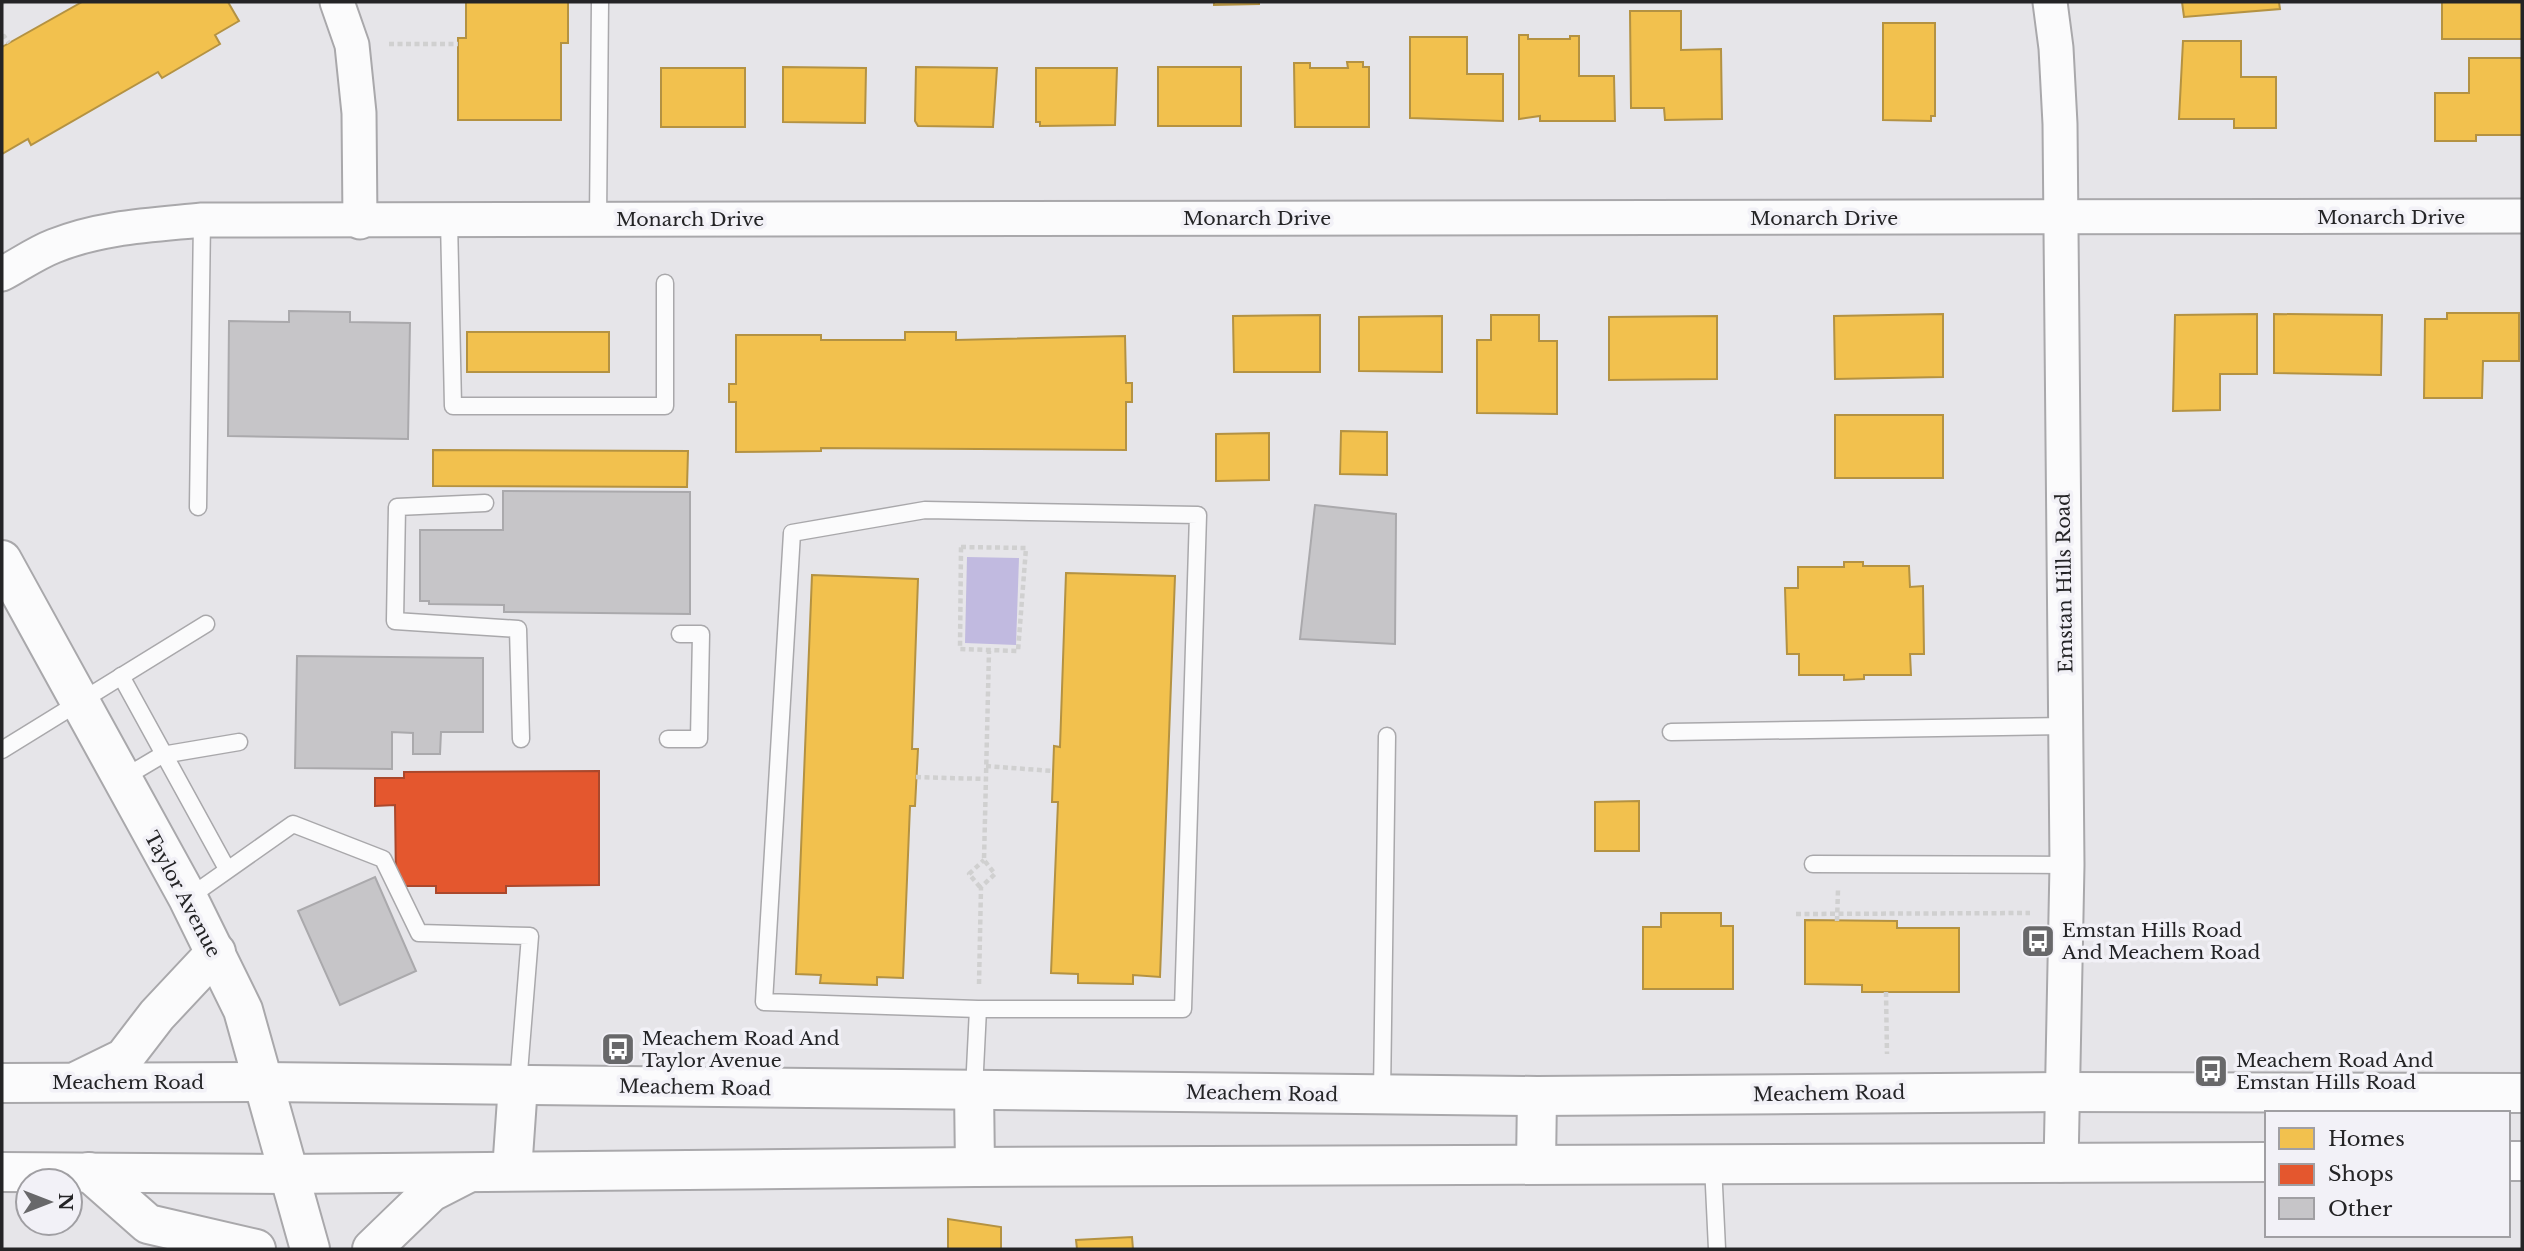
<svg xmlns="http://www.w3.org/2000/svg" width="2524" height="1251" font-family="'Libre Baskerville',serif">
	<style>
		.water { fill: #c1bae0 }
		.homes { fill: #f2c14e; stroke: #b49242; stroke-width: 2 }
		.shops { fill: #e4572e; stroke: #aa482c; stroke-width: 2 }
		.building { fill: #c6c5c8; stroke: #aaa9ac; stroke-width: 2 }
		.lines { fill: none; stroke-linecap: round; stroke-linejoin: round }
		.lane-casing { stroke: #a9a8ab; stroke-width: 19 }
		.street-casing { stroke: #a9a8ab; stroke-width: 37 }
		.secondary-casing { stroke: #a9a8ab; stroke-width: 42 }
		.path { stroke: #d0d0d0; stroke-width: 4.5; stroke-dasharray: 5 3.5; stroke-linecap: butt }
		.lane { stroke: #fbfbfc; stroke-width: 16 }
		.street { stroke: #fbfbfc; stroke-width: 33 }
		.secondary { stroke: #fbfbfc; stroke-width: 38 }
		.labels { text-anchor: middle; stroke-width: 7; stroke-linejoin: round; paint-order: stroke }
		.street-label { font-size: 19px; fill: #242426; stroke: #f2f1f7 }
		.poi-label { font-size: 19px; fill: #242426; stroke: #f2f1f7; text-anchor: start }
	</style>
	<rect width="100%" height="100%" fill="#e6e5e9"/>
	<!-- water -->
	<polygon class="water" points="967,557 1019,558 1016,645 965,643"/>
	<!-- homes -->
	<g class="homes">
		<polygon points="82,2 228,2 239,21 215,35 220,44 162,78 158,72 31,145 28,139 2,154 2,47"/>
		<polygon points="466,2 568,2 568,43 561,43 561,120 458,120 458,38 466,38"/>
		<polygon points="1214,2 1259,2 1259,4 1214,5"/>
		<polygon points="2182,2 2279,2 2280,9 2184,17"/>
		<rect x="2442" y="2" width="80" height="37"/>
		<polygon points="1630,11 1681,11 1681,50 1721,49 1722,119 1665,120 1664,108 1631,108"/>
		<polygon points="1883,23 1935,23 1935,116 1931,116 1931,121 1883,120"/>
		<polygon points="1519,35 1528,35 1528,39 1570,39 1570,36 1579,36 1579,76 1614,76 1615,121 1540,121 1540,116 1519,119"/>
		<polygon points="1410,37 1467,37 1467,74 1503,74 1503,121 1410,118"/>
		<polygon points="2183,41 2241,41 2241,77 2276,77 2276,128 2234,128 2234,119 2179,119"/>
		<polygon points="2469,58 2522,58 2522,135 2476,135 2476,141 2435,141 2435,93 2469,93"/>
		<polygon points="1347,62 1363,62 1363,67 1369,67 1369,127 1295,127 1294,63 1310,63 1310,68 1348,68"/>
		<polygon points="783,67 866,68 865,123 783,122"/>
		<polygon points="916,67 997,68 993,127 918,126 915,121"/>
		<rect x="1158" y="67" width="83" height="59"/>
		<rect x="661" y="68" width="84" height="59"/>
		<polygon points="1036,68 1117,68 1115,125 1040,126 1040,122 1036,122"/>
		<polygon points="2447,313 2519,313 2519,361 2483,361 2482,398 2424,398 2425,319 2447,319"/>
		<polygon points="1943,314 1943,377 1835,379 1834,316"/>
		<polygon points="2257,314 2257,374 2220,374 2220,410 2173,411 2175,315"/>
		<polygon points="2274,314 2382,315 2381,375 2274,373"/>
		<polygon points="1320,315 1320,372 1234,372 1233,316"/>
		<polygon points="1491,315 1539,315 1539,341 1557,341 1557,414 1477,413 1477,340 1491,340"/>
		<polygon points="1442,316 1442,372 1359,371 1359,317"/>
		<polygon points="1717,316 1717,379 1609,380 1609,317"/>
		<rect x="467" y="332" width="142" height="40"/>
		<polygon points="905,332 956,332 956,340 1125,336 1126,383 1132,383 1132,402 1126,402 1126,450 821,448 821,451 736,452 736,402 729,402 729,384 736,384 736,335 821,335 821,340 905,340"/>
		<rect x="1835" y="415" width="108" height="63"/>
		<polygon points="1341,431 1387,432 1387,475 1340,474"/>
		<polygon points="1269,433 1269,480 1216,481 1216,434"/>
		<polygon points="433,450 688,451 687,487 433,486"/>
		<polygon points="1844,562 1863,562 1863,566 1909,566 1910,587 1923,586 1924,654 1910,654 1911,675 1864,675 1864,679 1844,680 1844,675 1799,675 1799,654 1787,654 1785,588 1798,588 1798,567 1844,567"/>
		<polygon points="1066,573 1175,576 1160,977 1133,975 1133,984 1078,983 1078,974 1051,973 1058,802 1052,802 1054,746 1060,747"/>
		<polygon points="812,575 918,579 912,749 918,749 915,806 910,806 903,978 877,977 877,985 820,983 821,975 796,974"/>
		<polygon points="1639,801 1639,851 1595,851 1595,802"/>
		<polygon points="1661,913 1721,913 1721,926 1733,926 1733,989 1643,989 1643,927 1661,927"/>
		<polygon points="1805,920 1897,921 1897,928 1959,928 1959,992 1862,992 1862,985 1805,984"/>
		<polygon points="948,1219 1001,1227 1001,1249 948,1249"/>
		<polygon points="1132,1237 1133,1249 1077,1249 1076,1240"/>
	</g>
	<!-- shops -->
	<polygon class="shops" points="599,771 599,885 506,886 506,893 436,893 436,886 403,886 396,881 395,805 375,806 375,778 404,778 404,772"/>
	<!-- building -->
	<g class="building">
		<polygon points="289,311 350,312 350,322 410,323 408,439 228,436 229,321 289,322"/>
		<polygon points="503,491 690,492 690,614 504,612 504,605 429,604 429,601 420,601 420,530 503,530"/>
		<polygon points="1315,505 1396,514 1395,644 1300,639"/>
		<polygon points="297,656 483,658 483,732 441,732 440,754 413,754 413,733 392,732 392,769 295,768"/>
		<polygon points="375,877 416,971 340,1005 298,911"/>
	</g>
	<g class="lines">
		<!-- lane casing -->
		<g class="lane-casing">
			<g id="lane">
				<polyline points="449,220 453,406 665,406 665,283"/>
				<polyline points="598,220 600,2"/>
				<polyline points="485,503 397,507 395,621 518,629 521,739"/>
				<polyline points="198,507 202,220"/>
				<polyline points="121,676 227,869"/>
				<polyline points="1671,732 2066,726"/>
				<polyline points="668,739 699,739 701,634 680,634"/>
				<polyline points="2,750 206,624"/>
				<polyline points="120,780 162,755 239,742"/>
				<polyline points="1813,864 2067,865"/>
				<polyline points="188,898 293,824 383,859 419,933 530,936 518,1085"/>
				<polyline points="974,1090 978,1009 764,1002 792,533 925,510 1198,515 1183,1009 978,1009"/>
				<polyline points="1382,1094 1387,736"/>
				<polyline points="1713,1165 1717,1249"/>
			</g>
		</g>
		<!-- street casing -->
		<g class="street-casing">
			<g id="street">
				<polyline points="337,2 352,45 359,113 360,222"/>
				<polyline points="2050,2 2056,48 2060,124 2067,865 2061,1165"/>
				<path d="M2,274C19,265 36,253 54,246C101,227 152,225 202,220L2522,216"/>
			</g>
		</g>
		<!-- secondary casing -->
		<g class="secondary-casing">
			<g id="secondary">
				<polyline points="2,560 188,898 243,1010 310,1249"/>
				<polyline points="79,1080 124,1058 157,1015 216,952"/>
				<polyline points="2,1083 264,1082 1537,1096 2061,1092 2522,1093"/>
				<polyline points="974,1090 975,1167"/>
				<polyline points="2508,1161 2522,1161"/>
				<polyline points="1536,1164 1537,1096"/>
				<polyline points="512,1171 518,1085"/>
				<polyline points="2,1172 286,1174 975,1167 2267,1162"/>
				<polyline points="89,1172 148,1224 256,1249"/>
				<polyline points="372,1249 431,1192 468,1173"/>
			</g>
		</g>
		<!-- path -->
		<g class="path">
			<polyline points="2,3 4,2"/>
			<polyline points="2,37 4,36 9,43"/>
			<polyline points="389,44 458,44"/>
			<polygon points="961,547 1026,548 1018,651 960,649"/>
			<polyline points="986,766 1053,771"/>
			<polyline points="916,777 985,779"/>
			<polyline points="980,887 969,874 984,860"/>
			<polyline points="1796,914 2030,913"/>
			<polyline points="1837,921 1838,890"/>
			<polyline points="979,984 981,887 995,874 984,860 989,651"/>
			<polyline points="1886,992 1887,1054"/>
		</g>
		<!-- lane -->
		<use href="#lane" class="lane"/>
		<!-- street -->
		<use href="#street" class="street"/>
		<!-- secondary -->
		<use href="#secondary" class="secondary"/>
	</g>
	<!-- icons -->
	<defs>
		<g id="bus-square" transform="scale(1.75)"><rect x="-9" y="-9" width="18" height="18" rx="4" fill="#68686a" stroke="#f2f1f7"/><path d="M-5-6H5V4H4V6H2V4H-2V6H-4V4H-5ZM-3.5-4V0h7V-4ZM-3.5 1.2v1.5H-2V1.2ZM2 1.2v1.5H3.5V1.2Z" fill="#fff"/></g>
	</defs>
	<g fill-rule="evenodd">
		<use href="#bus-square" x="2038" y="941"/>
		<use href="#bus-square" x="618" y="1049"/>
		<use href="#bus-square" x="2211" y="1071"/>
	</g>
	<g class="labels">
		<!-- street labels -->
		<g class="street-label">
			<text x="2391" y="224">Monarch Drive</text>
			<text x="1257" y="225">Monarch Drive</text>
			<text x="1824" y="225">Monarch Drive</text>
			<text x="690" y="226">Monarch Drive</text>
			<text transform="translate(2064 583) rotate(-91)" y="7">Emstan Hills Road</text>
			<text transform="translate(183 894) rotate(62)" y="7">Taylor Avenue</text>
			<text x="128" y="1089">Meachem Road</text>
			<text transform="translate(695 1087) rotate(1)" y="7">Meachem Road</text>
			<text transform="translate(1262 1093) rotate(1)" y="7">Meachem Road</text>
			<text transform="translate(1829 1093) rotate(-1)" y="7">Meachem Road</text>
		</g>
		<!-- poi labels -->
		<g class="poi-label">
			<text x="2062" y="937">Emstan Hills Road<tspan x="2062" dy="22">And Meachem Road</tspan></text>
			<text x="642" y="1045">Meachem Road And<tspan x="642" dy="22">Taylor Avenue</tspan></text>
			<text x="2236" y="1067">Meachem Road And<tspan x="2236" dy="22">Emstan Hills Road</tspan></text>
		</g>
	</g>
	<!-- border -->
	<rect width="2524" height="1251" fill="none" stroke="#242426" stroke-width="7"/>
	<!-- legend -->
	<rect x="2265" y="1111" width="245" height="126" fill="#f2f1f7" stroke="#a09fa3" stroke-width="2"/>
	<rect x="2279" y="1128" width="35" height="21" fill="#f2c14e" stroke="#a09fa3" stroke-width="2"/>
	<text x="2328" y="1146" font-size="21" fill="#242426">Homes</text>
	<rect x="2279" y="1164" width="35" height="21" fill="#e4572e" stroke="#a09fa3" stroke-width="2"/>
	<text x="2328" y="1181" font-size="21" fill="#242426">Shops</text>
	<rect x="2279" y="1198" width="35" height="21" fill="#c6c5c8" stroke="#a09fa3" stroke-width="2"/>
	<text x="2328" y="1216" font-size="21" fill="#242426">Other</text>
	<!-- north arrow -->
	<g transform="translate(49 1202) rotate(90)"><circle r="33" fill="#f2f1f7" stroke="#a09fa3" stroke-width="2"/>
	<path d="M0-5L12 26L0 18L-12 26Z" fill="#68686a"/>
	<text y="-10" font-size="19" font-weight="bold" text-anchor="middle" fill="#242426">N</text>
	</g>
</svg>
